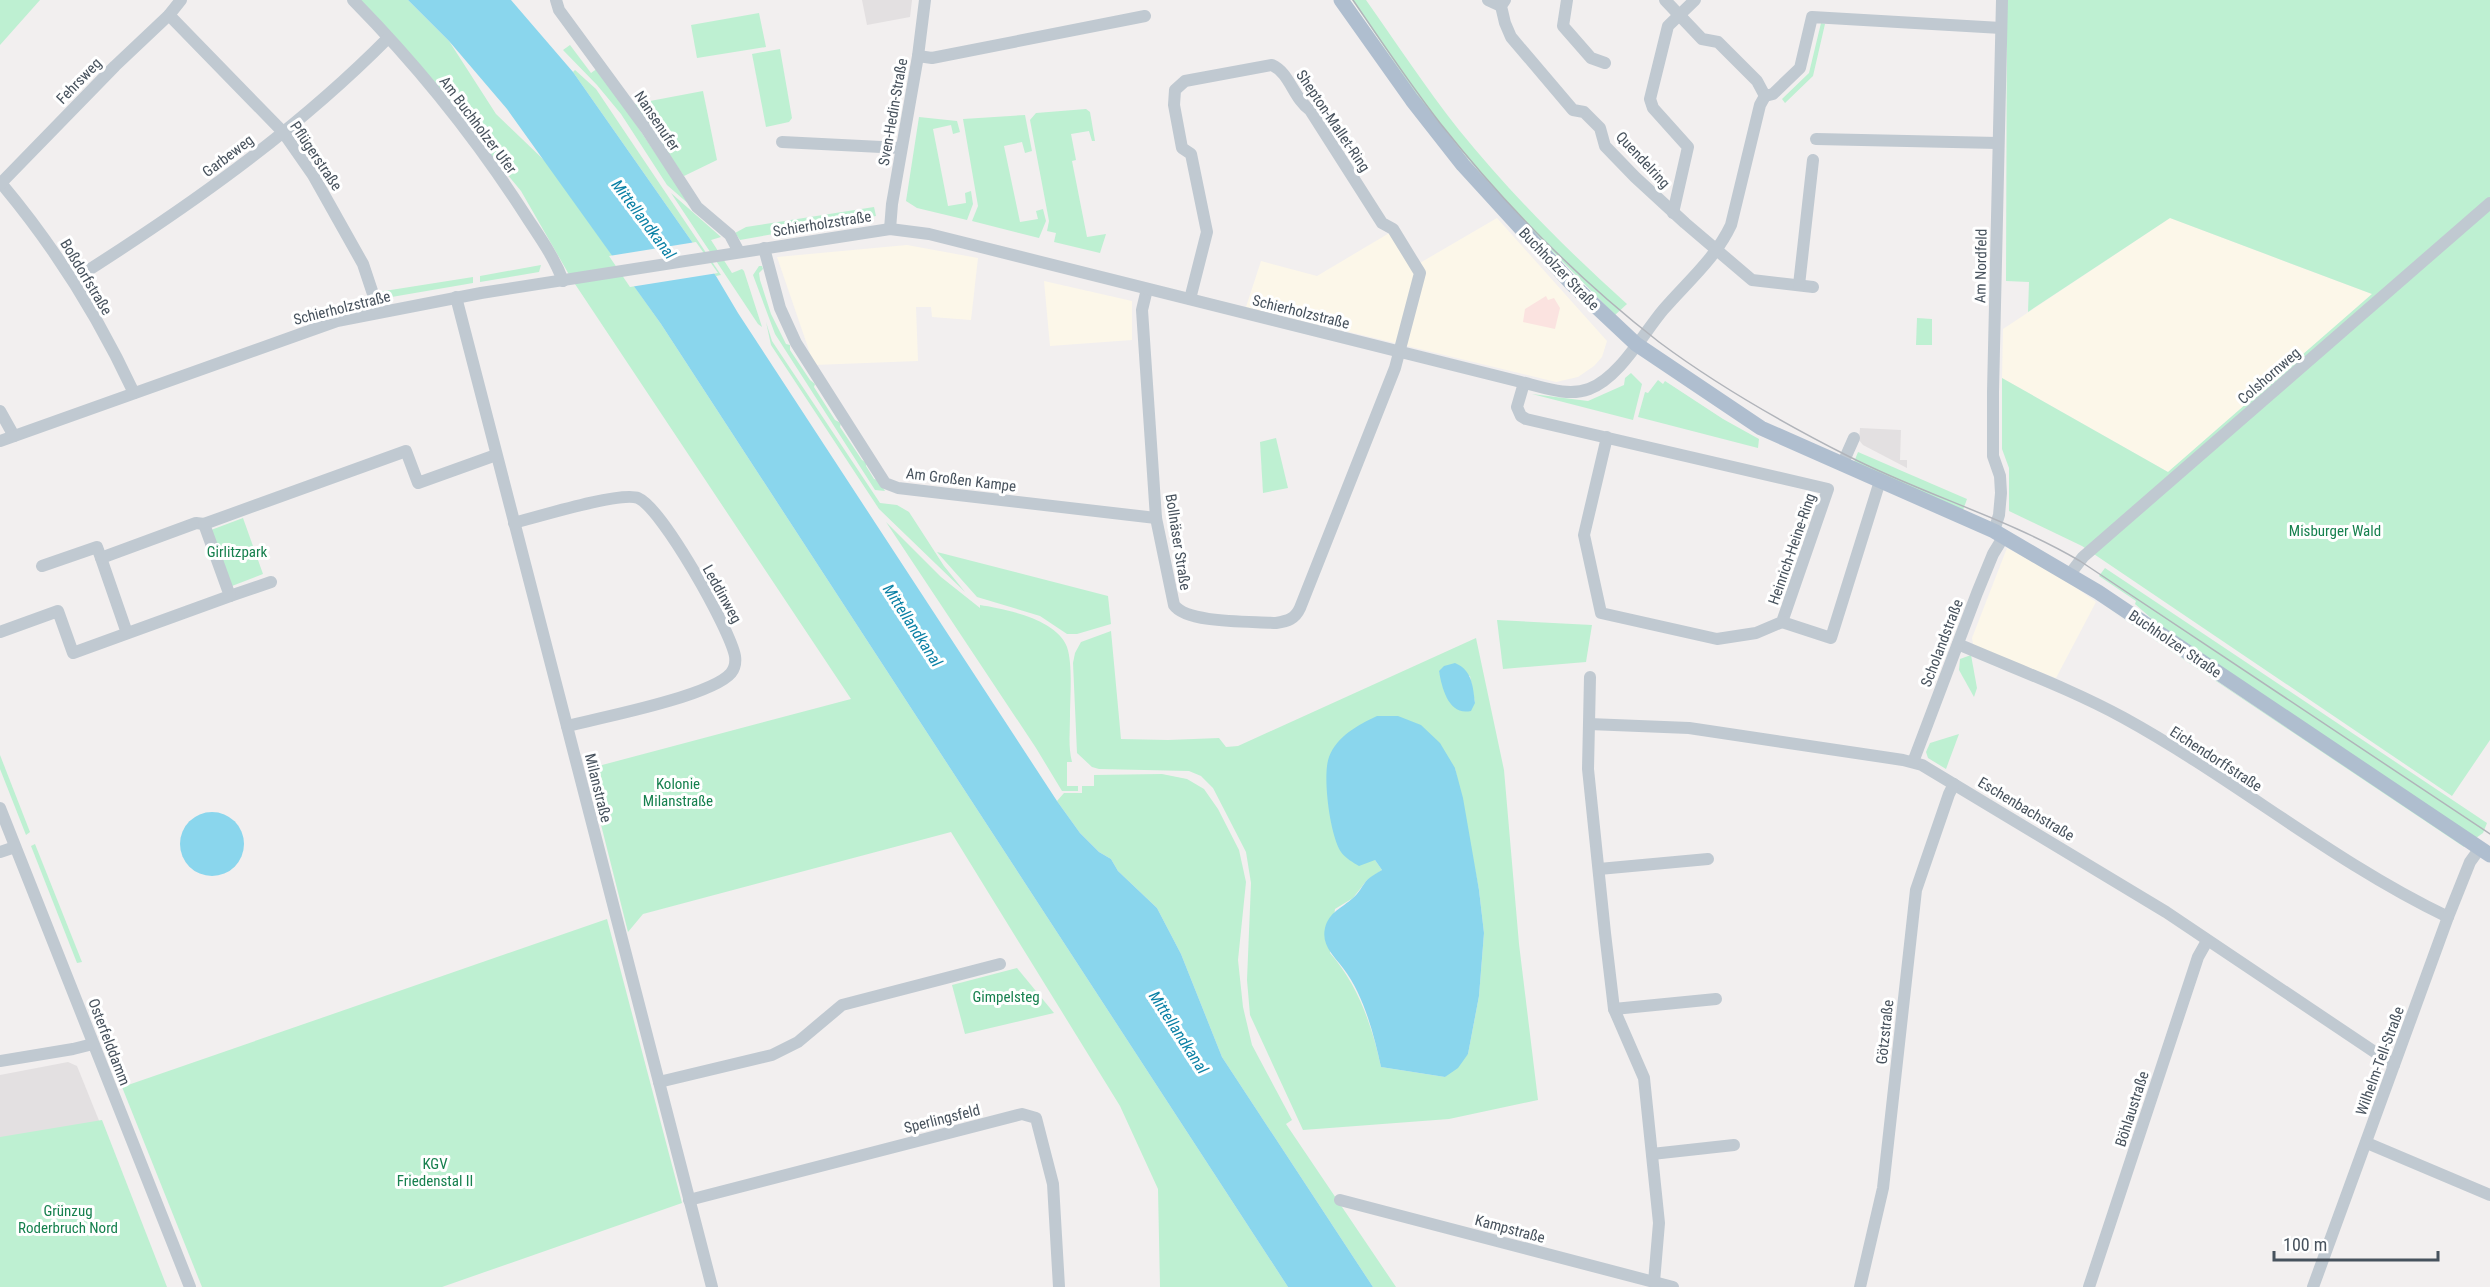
<svg xmlns="http://www.w3.org/2000/svg" width="2490" height="1287" font-family="'Roboto Condensed',sans-serif">
	<style>
		.commercial { fill: #fcf7e9 }
		.education { fill: #e3e0e1 }
		.medical { fill: #fbe3e0 }
		.green { fill: #bef0d2; fill-rule: evenodd }
		.water { fill: #8ad6ed }
		.pier { fill: #f2efef }
		.lines { fill: none; stroke-linecap: round; stroke-linejoin: round }
		.minor { stroke: #c0c9d1; stroke-width: 12 }
		.major { stroke: #afbecf; stroke-width: 15 }
		.tram { stroke: #b1b4ba; stroke-width: 1.5 }
		.labels { text-anchor: middle; stroke-width: 6; stroke-linejoin: round; paint-order: stroke }
		.street-label { font-size: 15px; fill: #47525d; stroke: #fff }
		.park-label { font-size: 15px; fill: #16804e; stroke: #fff }
		.water-label { font-size: 16px; font-style: italic; fill: #0a80a5; stroke: #fff }
	</style>
	<rect width="100%" height="100%" fill="#f2efef"/>
	<!-- commercial -->
	<g class="commercial">
		<polygon points="1497,218 1607,341 1602,357 1594,366 1578,377 1556,382 1246,307 1261,261 1317,276 1391,232 1413,267"/>
		<polygon points="2170,218 2372,294 2168,472 2002,378 2003,329"/>
		<polygon points="907,245 978,258 971,320 932,317 931,307 916,307 918,361 814,365 777,257"/>
		<polygon points="1044,281 1132,301 1132,340 1050,346"/>
		<polygon points="2007,548 2061,577 2096,602 2056,678 1976,648 1973,644 1972,638"/>
	</g>
	<!-- education -->
	<g class="education">
		<polygon points="862,0 912,0 910,17 867,25"/>
		<polygon points="1860,428 1901,430 1900,460 1907,460 1907,468 1863,445 1859,440"/>
		<polygon points="68,1062 77,1066 104,1133 0,1159 0,1075"/>
	</g>
	<!-- medical -->
	<polygon class="medical" points="1546,296 1548,300 1554,298 1560,308 1555,329 1523,322 1525,309"/>
	<!-- green -->
	<g class="green">
		<polygon points="0,0 40,0 0,45"/>
		<polygon points="357,0 408,0 449,41 496,114 546,162 661,324 1288,1287 1160,1287 1158,1189 1120,1106 951,832 643,914 628,932 587,769 851,699 571,278 521,191 392,35"/>
		<path d="M1352,0H1366C1397,44 1426,88 1459,130C1510,193 1567,250 1627,304L1615,315C1558,257 1501,200 1450,137C1414,94 1384,46 1352,0Z"/>
		<polygon points="2007,0 2490,0 2490,740 2452,796 2082,546 2009,511 2009,468 2002,449 2002,378 2168,472 2372,294 2170,218 2028,312 2029,282 2006,281"/>
		<polygon points="759,13 766,47 697,58 691,25"/>
		<polygon points="1821,23 1825,24 1813,76 1785,103 1782,99 1809,73"/>
		<polygon points="570,45 591,73 598,68 691,206 667,185 621,114 597,85 563,50"/>
		<polygon points="780,49 792,118 789,122 766,127 752,54"/>
		<polygon points="575,70 596,89 721,275 716,276 573,72"/>
		<polygon points="703,91 717,160 684,176 634,104"/>
		<polygon points="1086,109 1090,112 1095,141 1092,141 1089,131 1071,134 1076,160 1072,161 1087,237 1106,234 1100,253 1054,242 1056,233 1047,231 1049,221 1030,120 1036,113"/>
		<polygon points="1025,115 1032,151 1025,153 1022,142 1004,146 1020,222 1038,219 1036,211 1043,209 1046,221 1039,238 972,221 978,206 963,119"/>
		<polygon points="919,117 957,121 960,132 953,134 951,125 933,129 948,206 966,203 965,193 971,191 973,204 967,220 917,208 906,201"/>
		<polygon points="671,193 721,237 711,240 732,273 742,269 744,271 762,327 758,324"/>
		<polygon points="874,207 876,216 740,240 735,233 746,227"/>
		<polygon points="541,265 539,272 480,282 480,276"/>
		<polygon points="759,266 762,266 763,269 759,273 760,280 771,314 786,344 790,345 790,350 810,380 815,384 814,387 835,420 841,423 840,427 862,460 867,463 866,466 874,479 878,480 885,491 875,490 775,334 753,275"/>
		<polygon points="473,277 473,283 380,299 378,292"/>
		<polygon points="1917,318 1932,319 1932,345 1916,345"/>
		<polygon points="766,322 772,341 880,503 897,505 909,512 944,566 965,592 879,509 771,345"/>
		<polygon points="1631,373 1642,384 1633,420 1532,394 1588,401 1624,385 1625,378"/>
		<polygon points="1658,380 1663,384 1665,381 1723,419 1759,439 1758,448 1638,417 1645,392 1648,393"/>
		<polygon points="1276,438 1288,488 1263,493 1260,442"/>
		<polygon points="1858,452 1967,499 1963,510 1854,462"/>
		<polygon points="243,518 263,574 232,586 211,530"/>
		<path d="M886,522L941,577L980,608V605C1005,609 1057,619 1067,647C1073,665 1070,697 1070,716C1070,731 1068,747 1072,762H1067V786H1078V791H1062L1036,748Z"/>
		<polygon points="937,552 1108,596 1111,624 1077,634 1067,634 1040,616 977,597"/>
		<polygon points="2105,568 2487,823 2483,833 2476,838 2160,626 2135,604 2136,601 2099,576"/>
		<polygon points="2104,606 2464,845 2464,847"/>
		<polygon points="1497,620 1592,625 1586,662 1503,669"/>
		<path d="M1111,631L1121,739L1168,740L1219,738L1226,747L1238,746L1476,638L1504,770L1519,944L1538,1100L1449,1119L1303,1130L1250,1015L1247,980L1251,883L1246,852L1213,788L1201,776L1189,771L1099,769L1092,767L1077,753L1073,663L1075,653L1081,642ZM1439,671L1470,676L1475,703L1447,697ZM1455,768L1479,890L1484,933L1479,996L1468,1054L1445,1077L1381,1067C1372,1025 1358,985 1330,953L1335,909L1353,898L1367,880L1382,870L1375,860Z"/>
		<polygon points="1971,655 1977,688 1974,697 1959,670 1960,659"/>
		<polygon points="1959,734 1946,769 1928,758 1926,752 1930,743"/>
		<polygon points="0,755 30,832 26,835 0,769"/>
		<polygon points="1162,774 1187,779 1204,789 1218,809 1239,850 1246,882 1238,960 1243,1007 1252,1045 1292,1120 1286,1124 1396,1287 1373,1287 1222,1057 1181,954 1157,908 1118,871 1111,859 1099,852 1080,833 1057,801 1064,793 1082,793 1082,786 1094,786 1094,775"/>
		<polygon points="35,844 82,962 77,963 31,846"/>
		<polygon points="607,919 682,1203 442,1287 202,1287 122,1087 125,1086 116,1062 121,1061 128,1085"/>
		<polygon points="1017,968 1054,1013 965,1034 952,985"/>
		<polygon points="102,1120 167,1287 0,1287 0,1137"/>
	</g>
	<!-- water -->
	<g class="water">
		<polygon points="408,0 511,0 573,72 716,276 738,313 1057,801 1080,833 1099,852 1111,859 1118,871 1157,908 1181,954 1222,1057 1373,1287 1288,1287 661,324 507,109 449,41"/>
		<path d="M1455,663C1472,670 1473,686 1475,703L1471,711C1449,716 1442,689 1439,671L1444,666Z"/>
		<path d="M1377,716H1398L1421,725L1440,743L1455,768L1463,798L1479,890L1484,933L1479,996L1468,1054L1458,1068L1445,1077L1381,1067C1374,1035 1364,995 1343,968C1334,956 1321,945 1325,928C1329,912 1342,908 1353,898C1359,893 1362,886 1367,880C1371,876 1377,873 1382,870L1375,860L1359,866C1354,863 1345,858 1341,852C1330,836 1322,775 1329,757C1337,736 1358,725 1377,716Z"/>
		<circle cx="212" cy="844" r="32"/>
	</g>
	<!-- pier -->
	<polygon class="pier" points="696,242 718,273 630,287 609,256"/>
	<g class="lines">
		<!-- minor -->
		<g class="minor">
			<path d="M353,0C417,65 475,137 524,213C538,235 554,256 563,281"/>
			<polyline points="556,0 559,10 647,130 697,207 730,235 739,252"/>
			<polyline points="1488,0 1501,6"/>
			<polyline points="1505,0 1501,6 1505,23 1511,37 1573,110 1584,112 1600,128 1605,146 1635,177 1685,223 1752,280 1813,287"/>
			<polyline points="1567,0 1563,26 1591,58 1605,63"/>
			<polyline points="1665,0 1702,39 1718,42 1757,81 1765,96"/>
			<polyline points="169,15 283,132 313,175 363,264 379,312"/>
			<polyline points="918,56 932,58 1145,16"/>
			<polyline points="1765,96 1773,94 1800,68 1812,17 2001,28"/>
			<polyline points="1816,139 1998,143"/>
			<polyline points="782,142 901,148"/>
			<path d="M1,183C54,246 99,318 134,393"/>
			<polyline points="0,184 115,66 169,15 181,0"/>
			<polyline points="1673,213 1688,147 1653,108 1650,99 1668,26 1695,0"/>
			<polyline points="890,229 892,204 918,56 925,0"/>
			<polyline points="764,248 780,308 796,343 885,483 898,488 1156,518"/>
			<path d="M73,280C185,209 294,133 388,38"/>
			<polyline points="1799,285 1813,160"/>
			<path d="M1147,289L1142,310L1156,518L1174,605C1187,624 1253,621 1276,623C1288,621 1295,619 1300,608L1395,368L1420,273L1393,229L1382,223L1310,110C1293,98 1290,73 1272,65L1185,81L1175,90L1174,105L1182,148L1191,154L1207,232L1190,299"/>
			<polyline points="456,297 712,1287"/>
			<polyline points="1524,383 1517,407 1521,416 1526,419 1828,489 1782,622 1756,633 1717,639 1601,613 1584,535 1607,437"/>
			<polyline points="0,411 14,436"/>
			<path d="M0,441L337,321L481,293L890,229L929,234L1521,382C1543,387 1567,397 1589,389C1619,378 1643,334 1663,310C1687,282 1715,259 1731,225L1760,105L1765,96"/>
			<polyline points="1842,465 1854,438"/>
			<path d="M514,523C537,517 621,491 638,498C662,508 730,629 735,656C736,663 735,668 731,673C712,696 600,718 567,726"/>
			<polyline points="1994,531 1999,515 2001,493 2000,476 1993,456 1993,392 2002,0"/>
			<polyline points="101,558 127,633"/>
			<polyline points="42,566 97,547 101,558 196,523 204,524"/>
			<polyline points="2070,574 2083,557 2490,203"/>
			<polyline points="230,596 271,582"/>
			<polyline points="1782,622 1831,638 1880,481"/>
			<polyline points="0,632 58,611 73,653 230,596 204,524 406,451 418,483 496,455"/>
			<path d="M1958,644C2013,668 2071,689 2124,718C2235,779 2333,862 2448,917"/>
			<polyline points="1590,677 1588,769 1605,933 1614,1009 1644,1078 1659,1223 1654,1282"/>
			<polyline points="1589,724 1689,728 1903,760 1922,765 2166,912 2394,1065"/>
			<polyline points="1913,762 1977,593 1993,554 2004,536"/>
			<polyline points="0,808 190,1287"/>
			<polyline points="0,852 15,847"/>
			<polyline points="1599,869 1708,859"/>
			<polyline points="1614,1009 1716,999"/>
			<polyline points="0,1061 73,1049 93,1044"/>
			<polyline points="659,1082 772,1055 798,1042 842,1005 1000,964"/>
			<polyline points="2367,1143 2490,1195"/>
			<polyline points="1652,1154 1734,1145"/>
			<polyline points="689,1200 1022,1114 1036,1118 1053,1184 1059,1287"/>
			<polyline points="1340,1200 1673,1287"/>
			<polyline points="1860,1287 1883,1188 1916,890 1949,794 1954,784"/>
			<polyline points="2089,1287 2198,957 2207,941"/>
			<polyline points="2313,1287 2448,917 2470,862 2480,848"/>
		</g>
		<!-- major -->
		<polyline class="major" points="1341,0 1412,100 1463,165 1571,283 1636,344 1761,428 1994,531 2098,592 2490,855"/>
		<!-- tram -->
		<path class="tram" d="M1353,0C1381,41 1409,83 1440,123C1504,204 1578,279 1659,342C1718,386 1783,423 1848,456C1924,495 2007,518 2080,561L2490,834"/>
	</g>
	<g class="labels">
		<!-- street labels -->
		<g class="street-label">
			<text transform="translate(79 81) rotate(-46)" y="5">Fehrsweg</text>
			<text transform="translate(893 112) rotate(-80)" y="5">Sven-Hedin-Straße</text>
			<text transform="translate(657 121) rotate(56)" y="5">Nansenufer</text>
			<text transform="translate(1333 121) rotate(56)" y="5">Shepton-Mallet-Ring</text>
			<text transform="translate(478 125) rotate(53)" y="5">Am Buchholzer Ufer</text>
			<text transform="translate(228 156) rotate(-37)" y="5">Garbeweg</text>
			<text transform="translate(316 156) rotate(56)" y="5">Pflügerstraße</text>
			<text transform="translate(1643 160) rotate(47)" y="5">Quendelring</text>
			<text transform="translate(822 224) rotate(-9)" y="5">Schierholzstraße</text>
			<text transform="translate(1981 266) rotate(-89)" y="5">Am Nordfeld</text>
			<text transform="translate(1559 269) rotate(46)" y="5">Buchholzer Straße</text>
			<text transform="translate(86 277) rotate(59)" y="5">Boßdorfstraße</text>
			<text transform="translate(342 308) rotate(-14)" y="5">Schierholzstraße</text>
			<text transform="translate(1301 312) rotate(14)" y="5">Schierholzstraße</text>
			<text transform="translate(2269 376) rotate(-41)" y="5">Colshornweg</text>
			<text transform="translate(961 480) rotate(7)" y="5">Am Großen Kampe</text>
			<text transform="translate(1178 542) rotate(81)" y="5">Bollnäser Straße</text>
			<text transform="translate(1792 549) rotate(-71)" y="5">Heinrich-Heine-Ring</text>
			<text transform="translate(722 594) rotate(61)" y="5">Leddinweg</text>
			<text transform="translate(1942 643) rotate(-69)" y="5">Scholandstraße</text>
			<text transform="translate(2175 644) rotate(34)" y="5">Buchholzer Straße</text>
			<text transform="translate(2216 759) rotate(33)" y="5">Eichendorffstraße</text>
			<text transform="translate(598 788) rotate(76)" y="5">Milanstraße</text>
			<text transform="translate(2026 809) rotate(31)" y="5">Eschenbachstraße</text>
			<text transform="translate(1885 1032) rotate(-84)" y="5">Götzstraße</text>
			<text transform="translate(109 1042) rotate(69)" y="5">Osterfelddamm</text>
			<text transform="translate(2380 1061) rotate(-70)" y="5">Wilhelm-Tell-Straße</text>
			<text transform="translate(2132 1109) rotate(-72)" y="5">Böhlaustraße</text>
			<text transform="translate(942 1119) rotate(-14)" y="5">Sperlingsfeld</text>
			<text transform="translate(1510 1229) rotate(15)" y="5">Kampstraße</text>
		</g>
		<!-- park labels -->
		<g class="park-label">
			<text x="2335" y="536">Misburger Wald</text>
			<text x="237" y="557">Girlitzpark</text>
			<text x="678" y="789">Kolonie<tspan x="678" dy="17">Milanstraße</tspan></text>
			<text x="1006" y="1002">Gimpelsteg</text>
			<text x="435" y="1169">KGV<tspan x="435" dy="17">Friedenstal II</tspan></text>
			<text x="68" y="1216">Grünzug<tspan x="68" dy="17">Roderbruch Nord</tspan></text>
		</g>
		<!-- water labels -->
		<g class="water-label">
			<text transform="translate(644 219) rotate(53)" y="6">Mittellandkanal</text>
			<text transform="translate(913 625) rotate(57)" y="6">Mittellandkanal</text>
			<text transform="translate(1179 1032) rotate(57)" y="6">Mittellandkanal</text>
		</g>
	</g>
	<!-- scale -->
	<path d="M2274 1251v9h164v-9" fill="none" stroke="#47525d" stroke-width="3"/>
	<text x="2283" y="1251" font-size="18" fill="#47525d" stroke="#ffffff" stroke-width="4.5" paint-order="stroke">100 m</text>
</svg>
